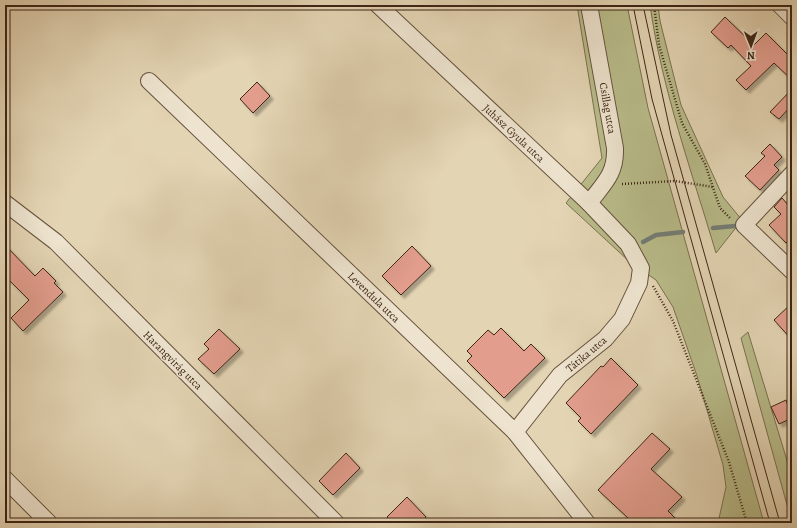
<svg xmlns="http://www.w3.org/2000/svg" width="797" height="528" font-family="Alegreya,serif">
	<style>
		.green { fill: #b8bb89; stroke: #7a7050 }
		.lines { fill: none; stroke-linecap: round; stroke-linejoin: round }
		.stream { stroke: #737d75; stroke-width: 4.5 }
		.building { fill: #e29d8d; stroke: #3d2516; filter: url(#shadow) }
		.street-casing { stroke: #66513d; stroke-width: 18 }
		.path { stroke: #3d2516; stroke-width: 2.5; stroke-dasharray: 1 2; stroke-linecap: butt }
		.street { stroke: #ede3ce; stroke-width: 16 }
		.tram { stroke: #3d2516; stroke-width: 1 }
		.labels { text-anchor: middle; stroke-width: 3; stroke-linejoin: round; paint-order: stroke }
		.street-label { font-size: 11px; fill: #3d2516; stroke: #ede3ce }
	</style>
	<defs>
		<filter id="shadow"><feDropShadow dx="3.5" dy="3.5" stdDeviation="1" flood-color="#0004"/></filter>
	</defs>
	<rect width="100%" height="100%" fill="#e3d4b3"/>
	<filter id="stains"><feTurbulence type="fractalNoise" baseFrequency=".005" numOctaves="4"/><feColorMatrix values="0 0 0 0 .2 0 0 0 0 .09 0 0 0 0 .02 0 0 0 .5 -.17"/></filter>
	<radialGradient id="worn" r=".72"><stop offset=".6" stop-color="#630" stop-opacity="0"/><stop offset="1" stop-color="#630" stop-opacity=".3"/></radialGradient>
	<!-- green -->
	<g class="green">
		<polygon points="577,5 627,5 648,108 764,523 718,523 726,487 723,465 697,376 673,307 656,280 631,263 566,203 602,158"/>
		<path d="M650,5H658L660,21L681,105L723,197L742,220L716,253C692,172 662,90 650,5Z"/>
		<polygon points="748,332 792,477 792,523 741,338"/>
	</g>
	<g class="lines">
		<!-- stream -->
		<g class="stream">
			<polyline points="713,228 735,226"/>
			<polyline points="643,242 656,235 683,232"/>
		</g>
	</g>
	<!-- building -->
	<g class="building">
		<polygon points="725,17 754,45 766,33 792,59 792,80 774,63 746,90 736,80 751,66 731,45 728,48 711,32"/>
		<polygon points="257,82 270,96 253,113 240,99"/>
		<polygon points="792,89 792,105 779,119 770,112"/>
		<polygon points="770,144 782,157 774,165 779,170 760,190 745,176 765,156 761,153"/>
		<polygon points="782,198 789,206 792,203 792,237 786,243 769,225 781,214 774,207"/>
		<polygon points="5,245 35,276 43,268 56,281 54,283 63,292 23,331 11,318 29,300 5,276"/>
		<polygon points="412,246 431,266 401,295 382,276"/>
		<polygon points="792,303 792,340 774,320"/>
		<polygon points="501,328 524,351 531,344 545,358 504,398 467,361 472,356 467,351 488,330 494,335"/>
		<polygon points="219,329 240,349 214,374 198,359 209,349 204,344"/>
		<polygon points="611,358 638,385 591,434 578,421 581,418 566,403 601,366 603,367"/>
		<polygon points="786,400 792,418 779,424 771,407"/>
		<polygon points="652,433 670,449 651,469 682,497 668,511 680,523 623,523 628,518 598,490"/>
		<polygon points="346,453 360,468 333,495 319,481"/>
		<polygon points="407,497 426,517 420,523 393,523 387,517"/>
	</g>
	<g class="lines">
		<!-- street casing -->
		<g class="street-casing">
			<g id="street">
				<polyline points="378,5 589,203 628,244 641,268 639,283 622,319 605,339 560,375 515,432"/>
				<path d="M589,5L615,148C616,174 604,183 589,203"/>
				<polyline points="780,5 792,17"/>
				<polyline points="149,81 515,432 587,523"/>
				<polyline points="792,174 744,225 792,271"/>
				<polyline points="5,203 56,242 336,523"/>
				<polyline points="5,479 49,523"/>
			</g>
		</g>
		<!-- path -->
		<g class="path">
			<polyline points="654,5 659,45 682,123 705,164 720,208 731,219"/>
			<polyline points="622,184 675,181 713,187"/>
			<polyline points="653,286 673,321 729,462 747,523"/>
		</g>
		<!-- street -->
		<use href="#street" class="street"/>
		<!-- tram -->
		<g class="tram">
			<polyline points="633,5 652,99 770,523"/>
			<polyline points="643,5 671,135 780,523"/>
		</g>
	</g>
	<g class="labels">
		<!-- street labels -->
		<g class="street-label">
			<text transform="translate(608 108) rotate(80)" y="4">Csillag utca</text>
			<text transform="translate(514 133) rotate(43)" y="4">Juhász Gyula utca</text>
			<text transform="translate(374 297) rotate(44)" y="4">Levendula utca</text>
			<text transform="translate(586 354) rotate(-40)" y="4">Tátika utca</text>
			<text transform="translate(173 360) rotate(45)" y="4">Harangvirág utca</text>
		</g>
	</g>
	<!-- margin -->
	<rect width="797" height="528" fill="none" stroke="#e3d4b3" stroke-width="20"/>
	<rect x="6" y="6" width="785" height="516" fill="none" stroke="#3d2516" stroke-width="2"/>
	<rect x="10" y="10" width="777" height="508" fill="none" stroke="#3d2516"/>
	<!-- north arrow -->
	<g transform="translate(751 46) rotate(179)" stroke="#ede3ce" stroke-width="3" paint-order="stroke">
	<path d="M0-3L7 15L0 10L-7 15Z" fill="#3d2516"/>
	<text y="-6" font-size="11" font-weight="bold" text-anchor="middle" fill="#3d2516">N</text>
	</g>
	<rect width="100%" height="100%" filter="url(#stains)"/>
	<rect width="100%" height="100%" fill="url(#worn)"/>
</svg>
